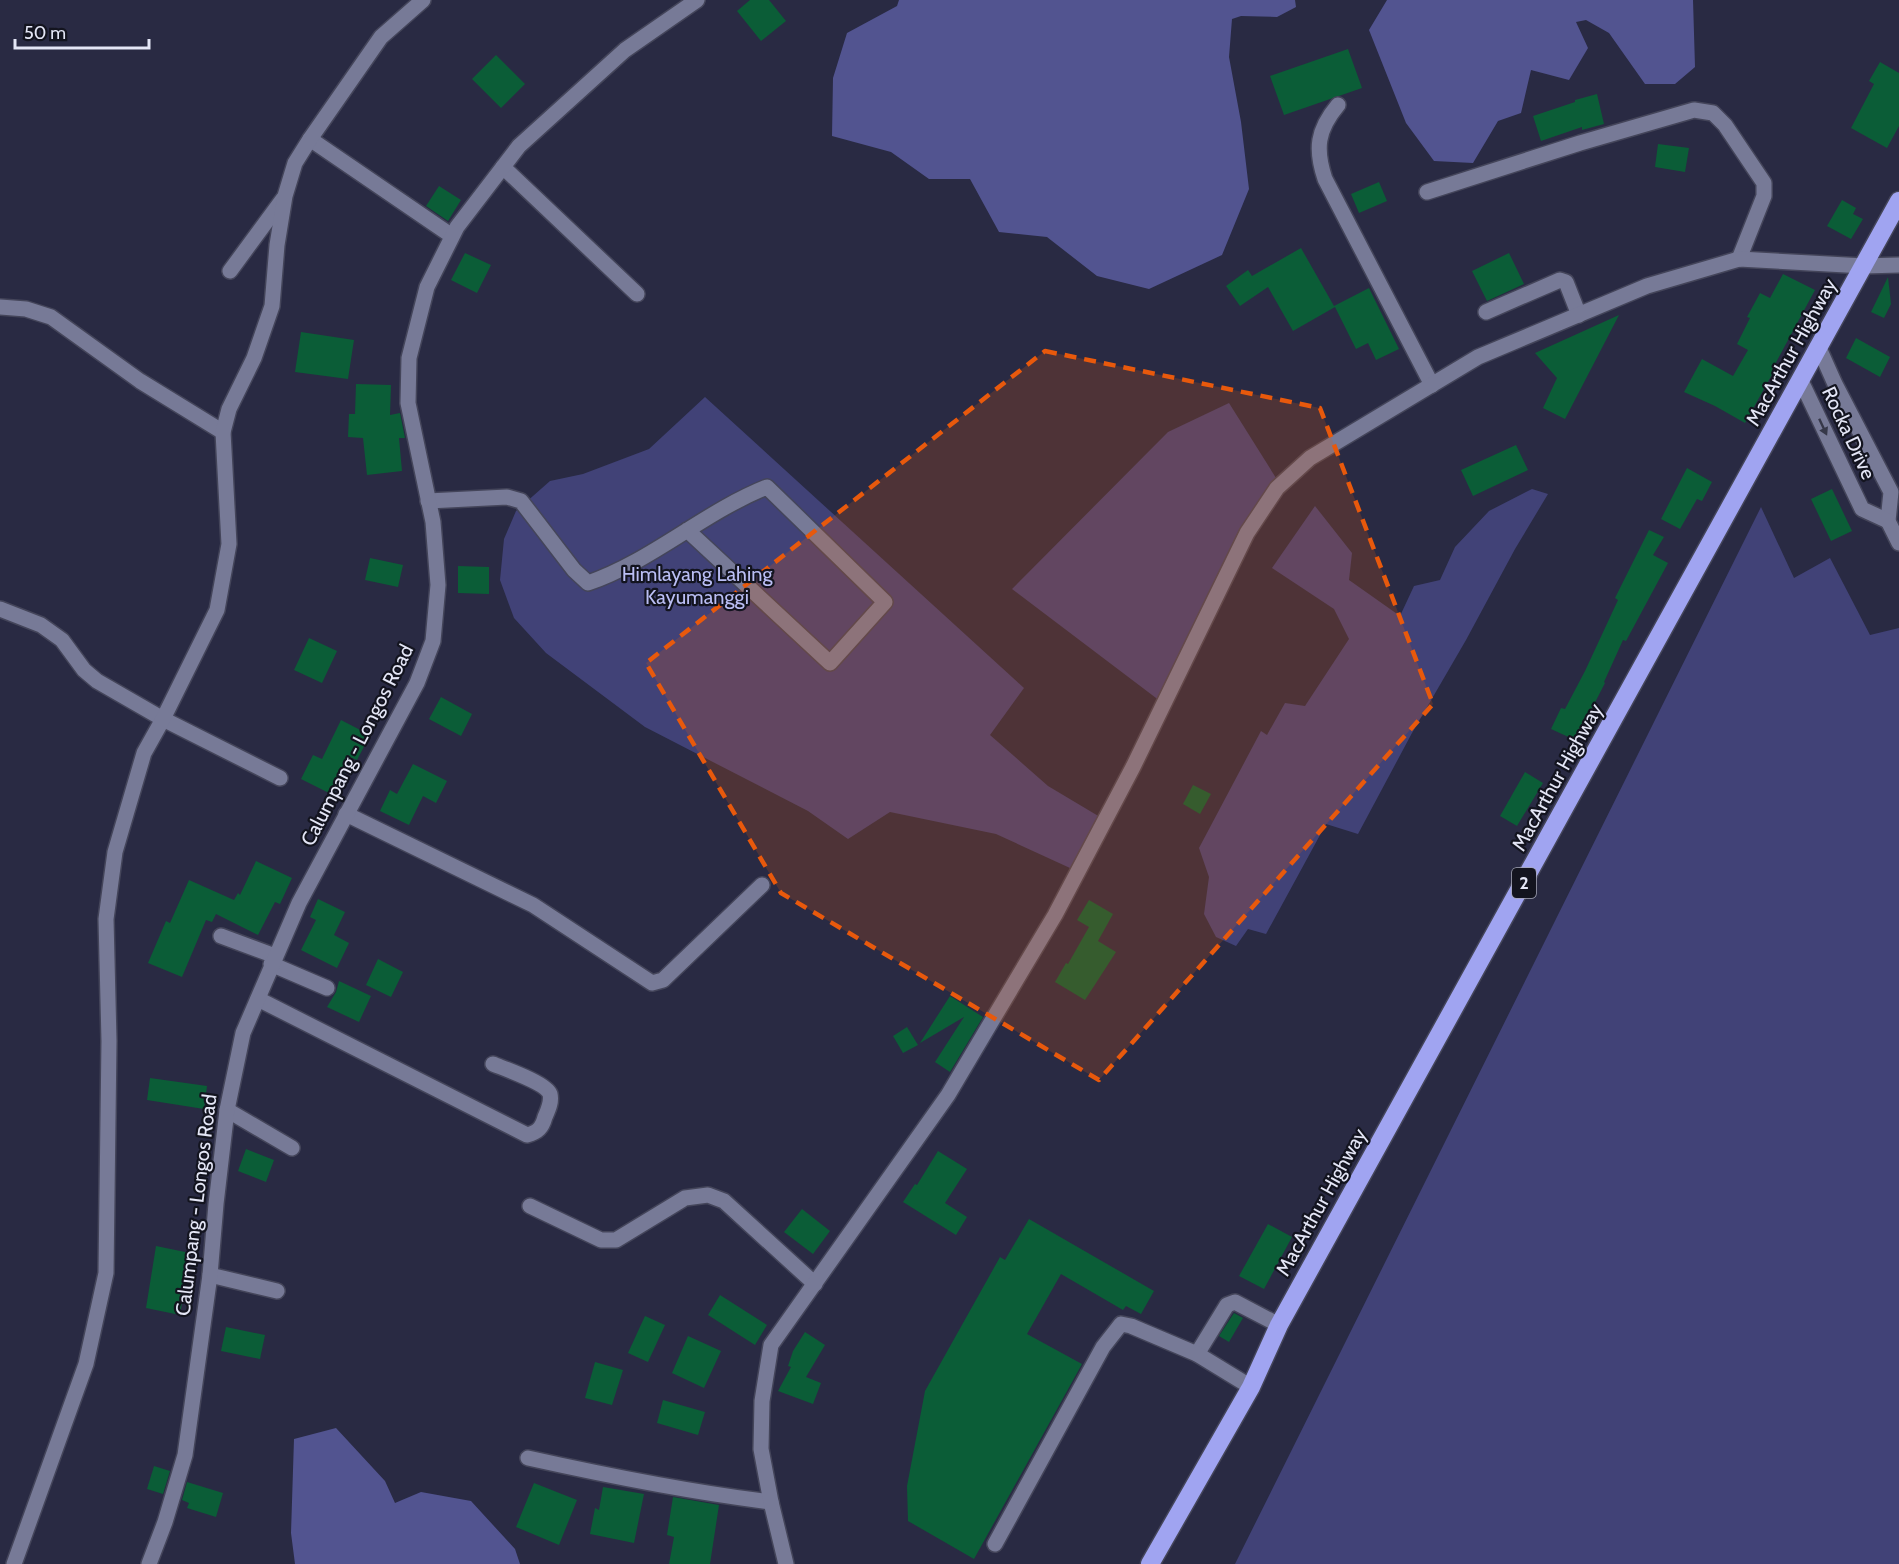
<svg xmlns="http://www.w3.org/2000/svg" width="1899" height="1564" font-family="Cabin,sans-serif">
	<style>
		.green { fill: #414277 }
		.forest { fill: #525490 }
		.building { fill: #0b5d37 }
		.lines { fill: none; stroke-linecap: round; stroke-linejoin: round }
		.minor-casing { stroke: #44455a; stroke-width: 18 }
		.highway-casing { stroke: #44455a; stroke-width: 21 }
		.minor { stroke: #777a97; stroke-width: 15 }
		.highway { stroke: #a0a4f1; stroke-width: 18 }
		.oneway { fill: #363849 }
		.marked { fill: #e8590c; fill-opacity: 0.2; stroke: #e8590c; stroke-width: 4.5; stroke-dasharray: 12 8; stroke-linejoin: round }
		.labels { text-anchor: middle; stroke-width: 4.5; stroke-linejoin: round; paint-order: stroke }
		.shield { fill: #13141f; stroke: #a5a7b6; stroke-width: 1.5 }
		.shield-label { font-size: 18px; font-weight: bold; fill: #e4e6f6 }
		.street-label { font-size: 20px; fill: #e4e6f6; stroke: #13141f }
		.park-label { font-size: 20px; fill: #babef4; stroke: #13141f }
	</style>
	<rect width="100%" height="100%" fill="#292a43"/>
	<!-- green -->
	<g class="green">
		<polygon points="705,397 1024,688 990,735 1048,786 1100,817 1070,868 996,834 890,812 848,839 808,811 645,727 546,653 514,618 500,580 504,539 516,511 550,481 583,474 649,449"/>
		<polygon points="1229,403 1276,478 1220,580 1160,701 1012,589 1168,432"/>
		<polygon points="1532,489 1548,494 1515,549 1466,640 1412,733 1358,834 1326,824 1266,934 1248,929 1236,946 1216,937 1204,914 1209,877 1199,848 1261,731 1267,735 1285,703 1305,706 1349,639 1334,609 1272,568 1315,506 1352,553 1349,580 1400,616 1414,586 1440,580 1455,547 1489,511"/>
		<polygon points="1761,507 1794,578 1830,558 1870,635 1899,628 1899,1564 1235,1564"/>
	</g>
	<!-- forest -->
	<g class="forest">
		<polygon points="899,0 1295,0 1296,7 1277,17 1241,16 1232,19 1229,57 1241,122 1249,189 1222,255 1149,289 1097,276 1047,237 999,232 970,179 929,179 891,152 832,136 833,78 847,33 897,6"/>
		<polygon points="1387,0 1693,0 1695,67 1675,84 1645,84 1609,33 1586,20 1576,22 1588,48 1569,80 1531,70 1521,113 1498,121 1473,163 1434,161 1406,123 1369,30"/>
		<polygon points="336,1428 385,1481 395,1503 421,1492 471,1501 515,1549 520,1564 295,1564 291,1533 294,1439"/>
	</g>
	<!-- building -->
	<g class="building">
		<polygon points="750,0 769,0 786,21 761,41 737,11"/>
		<polygon points="1348,49 1362,88 1284,115 1270,76"/>
		<polygon points="496,55 525,84 501,108 472,79"/>
		<polygon points="1880,62 1899,73 1899,126 1887,148 1851,128 1874,84 1869,81"/>
		<polygon points="1597,94 1604,124 1582,130 1582,127 1541,141 1533,116 1575,102 1575,100"/>
		<polygon points="1658,144 1689,148 1685,172 1655,167"/>
		<polygon points="1379,182 1387,201 1359,213 1351,194"/>
		<polygon points="439,186 461,200 448,221 426,206"/>
		<polygon points="1842,200 1856,208 1853,214 1863,219 1851,239 1827,226"/>
		<polygon points="1301,248 1334,306 1369,288 1399,349 1376,360 1368,343 1356,349 1335,307 1293,331 1268,287 1240,306 1226,286 1248,270 1252,276"/>
		<polygon points="465,253 491,265 477,293 451,280"/>
		<polygon points="1509,253 1524,284 1487,301 1472,271"/>
		<polygon points="1783,274 1815,290 1772,370 1774,371 1745,423 1715,406 1684,392 1702,359 1733,376 1748,350 1737,344 1750,318 1747,317 1760,293 1770,298"/>
		<polygon points="1888,277 1891,304 1884,318 1871,312"/>
		<polygon points="1619,315 1565,419 1543,408 1557,378 1535,353"/>
		<polygon points="301,332 354,340 348,379 295,372"/>
		<polygon points="1856,338 1890,357 1880,377 1846,358"/>
		<polygon points="356,384 391,385 390,415 400,413 405,438 399,438 402,471 367,475 363,438 348,437 349,414 355,414"/>
		<polygon points="1516,445 1528,470 1473,496 1461,470"/>
		<polygon points="1687,468 1712,482 1702,501 1697,499 1680,529 1661,519"/>
		<polygon points="1832,489 1852,531 1831,541 1811,499"/>
		<polygon points="1649,530 1664,537 1653,555 1668,563 1626,641 1623,640 1604,682 1605,683 1587,718 1585,717 1575,740 1551,729 1561,708 1565,709 1585,671 1618,600 1615,598"/>
		<polygon points="370,558 403,565 398,587 365,580"/>
		<polygon points="458,566 489,567 489,594 458,593"/>
		<polygon points="309,638 337,651 322,683 294,670"/>
		<polygon points="441,697 472,714 461,736 429,719"/>
		<polygon points="341,720 370,735 357,760 352,758 333,795 301,779 313,755 322,759"/>
		<polygon points="413,764 447,781 436,803 423,796 409,825 380,811 390,790 397,794"/>
		<polygon points="1525,772 1543,783 1517,826 1500,816"/>
		<polygon points="1193,785 1211,794 1200,814 1183,804"/>
		<polygon points="256,861 292,878 280,904 275,902 258,935 216,914 212,922 206,920 182,977 148,963 166,921 170,923 189,880 234,900 238,893 240,895"/>
		<polygon points="318,899 345,912 334,935 349,943 337,968 301,950 316,920 310,917"/>
		<polygon points="1089,900 1113,914 1098,941 1116,952 1085,1000 1055,982 1066,963 1068,964 1089,927 1077,920"/>
		<polygon points="378,959 403,972 391,997 366,985"/>
		<polygon points="339,981 371,996 359,1022 327,1007 336,992"/>
		<polygon points="950,996 983,1017 950,1072 935,1062 964,1017 920,1043"/>
		<polygon points="907,1027 918,1045 903,1053 893,1036"/>
		<polygon points="150,1078 207,1086 204,1109 147,1100"/>
		<polygon points="246,1149 274,1160 266,1182 238,1171"/>
		<polygon points="938,1151 967,1169 945,1203 967,1217 956,1235 903,1202 915,1184 917,1185"/>
		<polygon points="802,1209 830,1231 813,1254 784,1232"/>
		<polygon points="1029,1219 1154,1291 1141,1314 1126,1306 1123,1310 1061,1274 1027,1334 1082,1364 974,1559 908,1521 907,1486 925,1391 1000,1257 1005,1260"/>
		<polygon points="1268,1224 1292,1237 1264,1289 1239,1276"/>
		<polygon points="156,1246 190,1253 180,1315 146,1308"/>
		<polygon points="720,1295 767,1325 755,1345 708,1315"/>
		<polygon points="1234,1313 1243,1318 1229,1342 1219,1336"/>
		<polygon points="645,1316 665,1325 648,1362 628,1353"/>
		<polygon points="226,1327 265,1335 260,1359 221,1351"/>
		<polygon points="805,1332 825,1345 806,1377 821,1383 813,1404 778,1391 791,1367 788,1366 793,1351"/>
		<polygon points="688,1336 721,1351 704,1388 672,1373"/>
		<polygon points="595,1362 623,1370 612,1405 585,1398"/>
		<polygon points="663,1400 705,1412 698,1435 657,1423"/>
		<polygon points="154,1466 170,1471 163,1494 147,1489"/>
		<polygon points="187,1482 223,1493 216,1517 187,1508 189,1503 182,1500"/>
		<polygon points="534,1483 577,1500 559,1545 516,1527"/>
		<polygon points="603,1487 644,1494 634,1543 590,1534 595,1508 599,1510"/>
		<polygon points="673,1497 719,1505 710,1564 669,1564 674,1537 667,1535"/>
	</g>
	<g class="lines">
		<!-- minor casing -->
		<g class="minor-casing">
			<g id="minor">
				<path d="M1338,105C1317,130 1315,149 1325,179L1432,385"/>
				<polyline points="310,139 452,236"/>
				<polyline points="503,167 637,294"/>
				<polyline points="1427,192 1580,143 1694,110 1713,113 1725,125 1764,183 1764,196 1739,259"/>
				<polyline points="230,271 283,199"/>
				<polyline points="0,307 26,309 51,317 140,381 223,432"/>
				<polyline points="1486,312 1560,280 1566,282 1579,315"/>
				<polyline points="1819,348 1835,384 1891,492 1888,521 1899,543"/>
				<polyline points="1801,381 1862,509 1888,521"/>
				<path d="M428,501L507,497L521,501L574,570L588,583C652,561 704,512 767,487L885,602L830,663L687,530"/>
				<polyline points="0,609 41,625 62,640 84,670 97,681 163,719 280,778"/>
				<polyline points="346,814 533,905 652,983 663,980 762,885"/>
				<polyline points="221,936 275,956"/>
				<polyline points="271,964 327,988"/>
				<path d="M258,999L527,1135C538,1132 542,1128 545,1117C548,1110 552,1102 550,1094C546,1083 505,1069 493,1064"/>
				<polyline points="227,1110 292,1148"/>
				<polyline points="530,1206 601,1240 616,1240 685,1198 708,1195 724,1201 815,1284"/>
				<polyline points="210,1275 277,1291"/>
				<polyline points="1197,1354 1227,1305 1235,1302 1279,1325"/>
				<path d="M528,1458C609,1476 689,1492 771,1502"/>
				<polyline points="995,1544 1103,1347 1121,1324 1131,1326 1197,1354 1251,1387"/>
				<polyline points="14,1564 86,1364 106,1273 109,1041 106,919 115,852 144,753 163,719 217,610 229,544 223,432 229,409 254,358 272,306 277,245 285,196 295,163 310,139 381,37 423,0"/>
				<polyline points="149,1564 165,1522 185,1455 210,1275 216,1204 227,1110 243,1033 299,903 417,683 433,641 438,585 433,522 408,403 409,358 427,287 457,227 519,146 625,50 697,0"/>
				<polyline points="786,1564 771,1502 761,1449 762,1401 771,1345 948,1095 996,1014 1055,915 1133,767 1247,533 1277,488 1310,458 1478,357 1647,286 1739,259 1864,266 1899,265"/>
			</g>
		</g>
		<!-- highway casing -->
		<g class="highway-casing">
			<polyline id="highway" points="1150,1564 1251,1387 1279,1325 1899,201"/>
		</g>
		<!-- minor -->
		<use href="#minor" class="minor"/>
		<!-- highway -->
		<use href="#highway" class="highway"/>
	</g>
	<!-- one-way arrows -->
	<defs><path id="oneway-solid" d="M-6-.8H1V-3.2L6.5 0L1 3.2V.8H-6Z" transform="scale(1.5)"/></defs>
	<use class="oneway" href="#oneway-solid" transform="translate(1823 427) rotate(65)"/>
	<!-- marked area -->
	<path class="marked" d="M1045,351L1320,408L1433,704L1099,1080L781,893L646,663Z"/>
	<g class="labels">
		<!-- shield labels -->
		<rect class="shield" x="1512" y="868" width="24" height="30" rx="4.5"/>
		<g class="shield-label">
			<text x="1524" y="889">2</text>
		</g>
		<!-- street labels -->
		<g class="street-label">
			<text transform="translate(1791 352) rotate(-61)" y="7">MacArthur Highway</text>
			<text transform="translate(1849 433) rotate(65)" y="7">Rocka Drive</text>
			<text transform="translate(357 745) rotate(-63)" y="7">Calumpang - Longos Road</text>
			<text transform="translate(1557 777) rotate(-61)" y="7">MacArthur Highway</text>
			<text transform="translate(1321 1202) rotate(-61)" y="7">MacArthur Highway</text>
			<text transform="translate(196 1205) rotate(-83)" y="7">Calumpang - Longos Road</text>
		</g>
		<!-- park labels -->
		<g class="park-label">
			<text x="697" y="581">Himlayang Lahing<tspan x="697" dy="23">Kayumanggi</tspan></text>
		</g>
	</g>
	<!-- scale -->
	<path d="M15 39v9h134v-9" fill="none" stroke="#e4e6f6" stroke-width="3"/>
	<text x="24" y="39" font-size="18" fill="#e4e6f6" stroke="#13141f" stroke-width="4.5" paint-order="stroke">50 m</text>
</svg>
